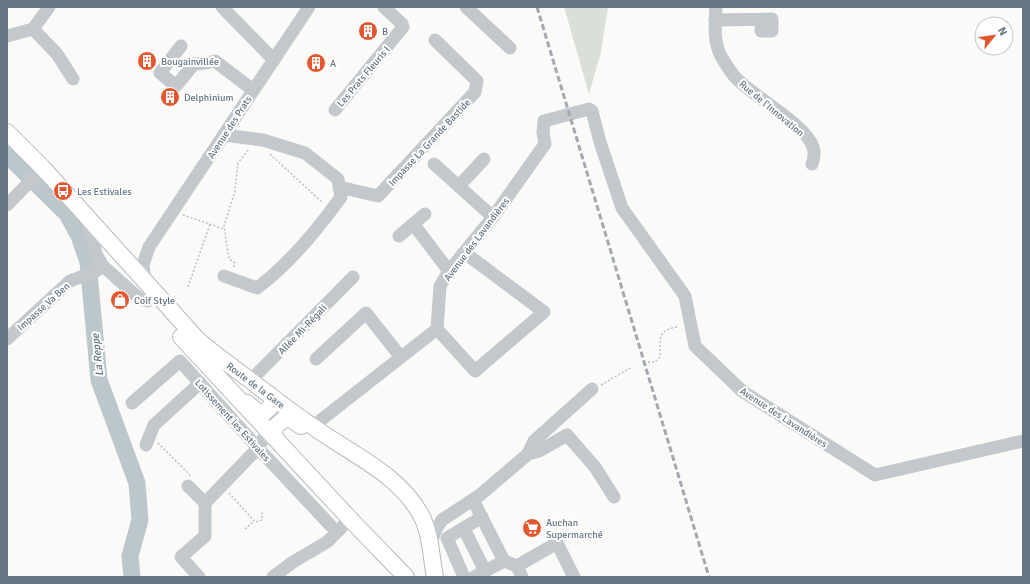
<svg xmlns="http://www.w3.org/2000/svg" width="1030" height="584" font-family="Signika,sans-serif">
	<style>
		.green { fill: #dadfd7 }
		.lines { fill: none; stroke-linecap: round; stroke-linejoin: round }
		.river { stroke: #bbc7cb; stroke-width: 17 }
		.major-casing { stroke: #b5babe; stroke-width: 18 }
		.path { stroke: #bbbfc2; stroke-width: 1.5; stroke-dasharray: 2 2; stroke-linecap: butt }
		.minor { stroke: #c3c8cc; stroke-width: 13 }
		.major { stroke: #fff; stroke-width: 16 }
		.rail { stroke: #a2aab0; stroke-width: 3; stroke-dasharray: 6 3; stroke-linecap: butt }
		.labels { text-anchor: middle; stroke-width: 4; stroke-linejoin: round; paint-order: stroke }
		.poi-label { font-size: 10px; fill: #657683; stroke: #fff; text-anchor: start }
		.street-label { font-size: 10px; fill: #657683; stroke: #fff }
		.water-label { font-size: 11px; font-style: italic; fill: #60757c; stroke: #fff }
	</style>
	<rect width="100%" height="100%" fill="#fafaf8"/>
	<!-- green -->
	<polygon class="green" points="564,7 608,7 601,52 589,94"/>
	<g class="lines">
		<!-- river -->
		<polyline class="river" points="7,155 67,214 79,236 88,262 99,380 137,483 140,520 130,556 132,577"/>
		<!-- major casing -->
		<g class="major-casing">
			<g id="major">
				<path d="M7,132L43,168L198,340C215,355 233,367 251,381C271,396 291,412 312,426C349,453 398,473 421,515C431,534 431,557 435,577"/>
				<polyline points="181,337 350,519 406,577"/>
				<polyline points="247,403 258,412 265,412 272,405 272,399 270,395"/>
				<polyline points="274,437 275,427 284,419 289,418 301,426"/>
			</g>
		</g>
		<!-- path -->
		<g class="path">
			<polyline points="270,154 323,203"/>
			<polyline points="183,215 224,229"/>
			<polyline points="234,267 235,263 229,259 224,226 235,191 238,163 249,149"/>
			<polyline points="188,287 210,224"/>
			<path d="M648,362H655L660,357C661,351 659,343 661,337C663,330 672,327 679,327"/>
			<polyline points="601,385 632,367"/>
			<polyline points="158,443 191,476"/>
			<polyline points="229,493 255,522 262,520 262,510"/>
			<polyline points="245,529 254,521"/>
		</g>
		<!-- minor -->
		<g class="minor">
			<polyline points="222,7 274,60"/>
			<polyline points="466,7 510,48"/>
			<path d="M716,7C715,24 713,43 722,58C726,64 731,73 736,78C754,97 805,124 813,147C815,153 814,159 812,164"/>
			<polyline points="715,20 772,19 772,31 761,31 762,19"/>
			<polyline points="33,29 57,54 73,79"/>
			<polyline points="7,36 33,29 49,7"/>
			<polyline points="181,46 160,73 176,86 194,64 206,63 215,61 253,90"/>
			<polyline points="335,110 403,27 402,24 384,7"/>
			<path d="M224,135L263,140L305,153L338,179L341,197C318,229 288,265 257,288L224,276"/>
			<polyline points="434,164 493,217"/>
			<polyline points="459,186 484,159"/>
			<polyline points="339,187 378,196 475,92 477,81 435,40"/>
			<polyline points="7,205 43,168"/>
			<polyline points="414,225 449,271"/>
			<polyline points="90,227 96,254 103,266 140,299 148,301"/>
			<polyline points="399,236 425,214"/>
			<polyline points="145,283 143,265 149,247 309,7"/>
			<polyline points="437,329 475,371 544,312 465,253"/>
			<polyline points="7,339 70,281 94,272 103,266"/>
			<polyline points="316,359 366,313 400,356"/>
			<polyline points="251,380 353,277"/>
			<polyline points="132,403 180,361 258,448 330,525"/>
			<polyline points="312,427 437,329 440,286 449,271 493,217 545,144 543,132 544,121 589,109 592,111 600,142 622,208 685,296 695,346 742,391 875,475 1023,441"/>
			<polyline points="146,445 154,425 200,383"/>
			<polyline points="528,454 534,441 592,389"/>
			<polyline points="188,486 205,503"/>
			<polyline points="473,500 504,561 517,566 522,577"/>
			<polyline points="464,529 485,571"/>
			<polyline points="430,545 436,529 442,520 480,495 528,454 539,451 567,435 595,467 614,497"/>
			<polyline points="517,566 557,543 574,577"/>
			<polyline points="199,577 181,557 205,536 205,503 258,448 268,431"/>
			<polyline points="273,577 293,562 327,542 350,519"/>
			<polyline points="464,577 447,538 482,517"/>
			<polyline points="474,577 504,561"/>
		</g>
		<!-- major -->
		<use href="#major" class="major"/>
		<!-- rail -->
		<polyline class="rail" points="537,7 709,577"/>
	</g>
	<!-- icons -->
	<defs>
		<g id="building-disc" transform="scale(1)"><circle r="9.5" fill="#e4572e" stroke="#fff"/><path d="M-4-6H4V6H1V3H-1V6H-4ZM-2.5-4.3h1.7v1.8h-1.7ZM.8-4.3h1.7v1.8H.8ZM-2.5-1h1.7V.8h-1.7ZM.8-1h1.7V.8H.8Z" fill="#fff"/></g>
		<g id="bus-disc" transform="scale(1)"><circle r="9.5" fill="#e4572e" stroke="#fff"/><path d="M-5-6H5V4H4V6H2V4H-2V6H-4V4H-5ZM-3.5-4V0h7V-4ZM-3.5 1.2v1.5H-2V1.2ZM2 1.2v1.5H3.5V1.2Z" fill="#fff"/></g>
		<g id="shop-disc" transform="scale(1)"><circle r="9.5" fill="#e4572e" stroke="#fff"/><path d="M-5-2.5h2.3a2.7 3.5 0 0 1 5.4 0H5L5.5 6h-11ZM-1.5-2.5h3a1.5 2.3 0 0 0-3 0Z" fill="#fff"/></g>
		<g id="supermarket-disc" transform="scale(1)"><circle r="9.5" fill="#e4572e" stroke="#fff"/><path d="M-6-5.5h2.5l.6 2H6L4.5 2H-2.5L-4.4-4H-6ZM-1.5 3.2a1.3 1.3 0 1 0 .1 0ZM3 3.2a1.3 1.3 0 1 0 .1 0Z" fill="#fff"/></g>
	</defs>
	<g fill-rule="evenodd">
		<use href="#building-disc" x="368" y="31"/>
		<use href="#building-disc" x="147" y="61"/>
		<use href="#building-disc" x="316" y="63"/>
		<use href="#building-disc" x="170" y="97"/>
		<use href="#bus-disc" x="63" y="191"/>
		<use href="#shop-disc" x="120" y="300"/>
		<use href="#supermarket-disc" x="532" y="528"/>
	</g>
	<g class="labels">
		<!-- poi labels -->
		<g class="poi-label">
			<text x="382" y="35">B</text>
			<text x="161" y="65">Bougainvillée</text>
			<text x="330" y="67">A</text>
			<text x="184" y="101">Delphinium</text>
			<text x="77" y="195">Les Estivales</text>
			<text x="134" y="304">Coif Style</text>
			<text x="546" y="526">Auchan<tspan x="546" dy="12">Supermarché</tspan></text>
		</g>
		<!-- street labels -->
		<g class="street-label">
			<text transform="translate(363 76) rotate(-50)" y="4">Les Prats Fleuris I</text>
			<text transform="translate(772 108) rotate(40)" y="4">Rue de l'Innovation</text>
			<text transform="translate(229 127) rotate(-57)" y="4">Avenue des Prats</text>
			<text transform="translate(429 142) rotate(-47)" y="4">Impasse La Grande Bastide</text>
			<text transform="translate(476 239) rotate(-53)" y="4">Avenue des Lavandières</text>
			<text transform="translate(43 306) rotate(-42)" y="4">Impasse Va Ben</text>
			<text transform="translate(302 329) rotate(-46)" y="4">Allée Mi-Régali</text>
			<text transform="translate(256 385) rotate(37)" y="4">Route de la Gare</text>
			<text transform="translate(784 417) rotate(33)" y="4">Avenue des Lavandières</text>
			<text transform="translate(233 420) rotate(48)" y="4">Lotissement les Estivales</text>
		</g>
		<!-- water labels -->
		<g class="water-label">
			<text transform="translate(97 355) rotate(-96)" y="4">La Reppe</text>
		</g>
	</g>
	<!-- border -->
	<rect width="1030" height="584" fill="none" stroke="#657683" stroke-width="16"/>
	<!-- north arrow -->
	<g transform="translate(994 36) rotate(61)"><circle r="19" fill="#ffffff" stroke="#c1c8cd"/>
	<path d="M0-3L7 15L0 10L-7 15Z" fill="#e4572e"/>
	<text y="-6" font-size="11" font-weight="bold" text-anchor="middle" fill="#657683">N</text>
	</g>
</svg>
